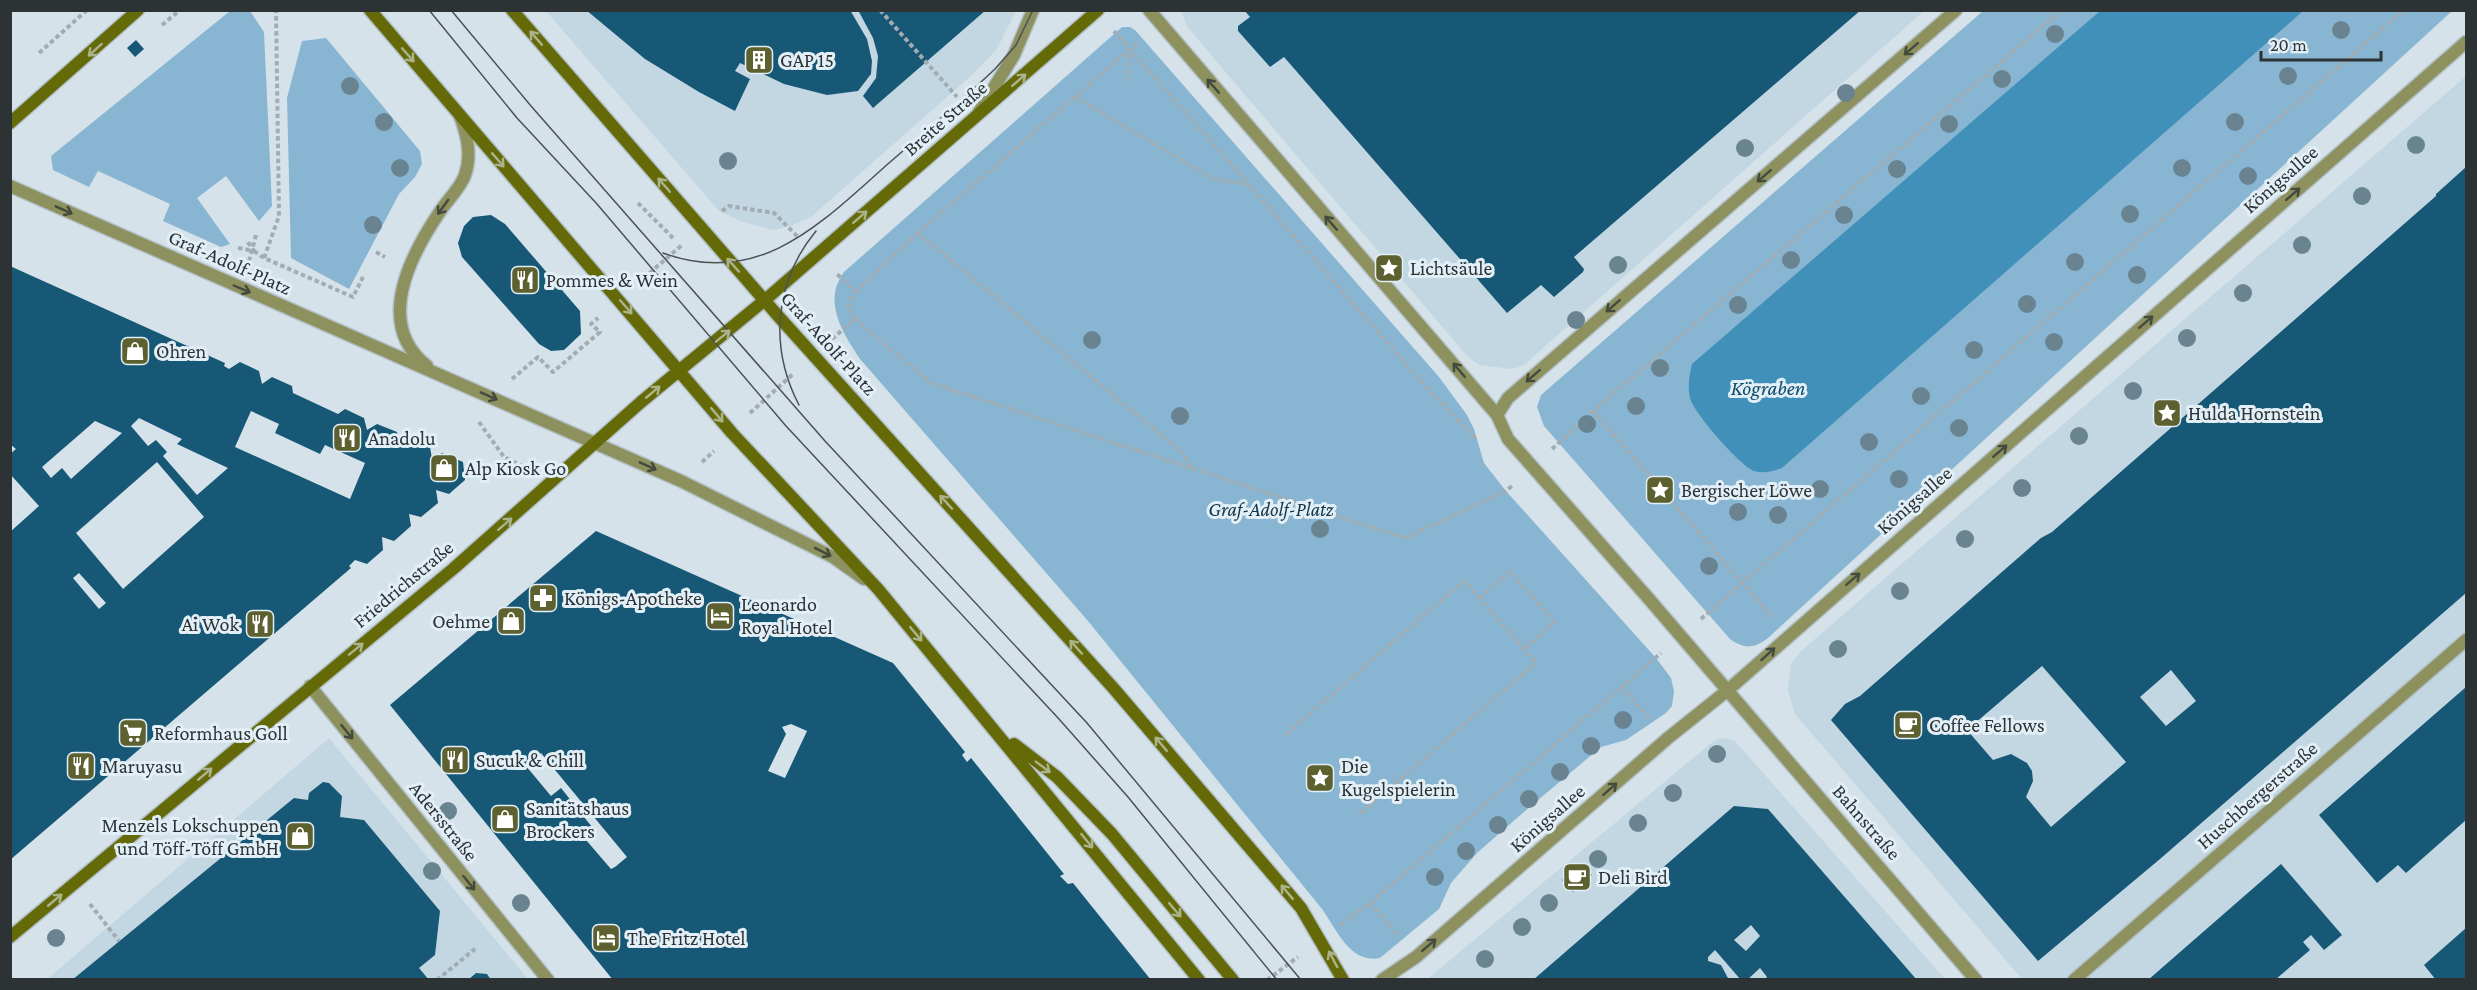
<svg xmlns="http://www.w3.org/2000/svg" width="2477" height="990" font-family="'Crimson Pro',serif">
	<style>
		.built { fill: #c3d7e3 }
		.green { fill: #88b6d2 }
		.water { fill: #4090ba }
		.building { fill: #175876; fill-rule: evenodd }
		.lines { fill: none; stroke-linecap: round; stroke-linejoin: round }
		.minor-casing { stroke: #b3bfc6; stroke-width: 15 }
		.secondary-casing { stroke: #b3bfc6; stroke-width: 15 }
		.path { stroke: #a2adb3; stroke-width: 4; stroke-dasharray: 4.5 3; stroke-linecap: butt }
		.minor { stroke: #8c915d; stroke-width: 12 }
		.secondary { stroke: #656a08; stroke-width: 12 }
		.tram { stroke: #4b5155; stroke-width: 1.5 }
		.tree { fill: #6a8391 }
		.oneway { stroke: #aab38b }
		.oneway2 { stroke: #454a3f }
		.labels { text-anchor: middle; stroke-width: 6; stroke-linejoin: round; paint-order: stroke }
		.poi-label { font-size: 20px; fill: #2d3235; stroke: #e2eff7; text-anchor: start }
		.street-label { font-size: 20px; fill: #2d3235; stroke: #e2eff7 }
		.park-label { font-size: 20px; font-style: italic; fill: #123648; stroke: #e2eff7 }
		.water-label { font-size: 21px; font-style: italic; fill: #0b4d6a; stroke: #e2eff7 }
	</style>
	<rect width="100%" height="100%" fill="#d5e2ea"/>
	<!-- built -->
	<g class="built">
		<polygon points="546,11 1016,11 997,49 972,75 811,217 791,226 773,230 743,222 719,211"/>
		<polygon points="1181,11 1924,11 1523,366 1511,369 1479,365 1468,357 1200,42 1187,26"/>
		<polygon points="2466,76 2466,979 2022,979 1795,714 1788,690 1791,664 1801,651"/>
		<polygon points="329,738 528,979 46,980"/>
		<polygon points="1726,738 1735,741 1945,979 1426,980 1710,744 1718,739"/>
	</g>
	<!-- green -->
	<g class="green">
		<polygon points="230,11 250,11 264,32 272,206 259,221 226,176 197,198 230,244 221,247 163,221 170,204 98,171 89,187 53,170 51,156"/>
		<path d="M1983,11H2452L1768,638C1754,649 1744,649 1730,639L1544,426L1537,407L1541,395Z"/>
		<path d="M1122,27H1130L1135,30L1439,377L1467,415L1474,429L1484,463L1506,491L1656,658L1671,678L1674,691L1672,706L1666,713L1626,740L1601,747L1525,811L1477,853L1451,883L1439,909L1380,958C1350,964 1337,930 1322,909L1088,621L860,359C843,333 822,302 844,272Z"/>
		<polygon points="326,38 420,151 422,164 415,177 399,194 349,289 291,258 287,98 302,41"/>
	</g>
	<!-- water -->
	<path class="water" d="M2100,11H2303L1782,468C1773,471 1764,474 1754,471C1740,466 1697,416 1691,401C1687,389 1689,377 1692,364Z"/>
	<!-- building -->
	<g class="building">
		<polygon points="586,10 850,10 867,39 872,61 871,74 858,91 827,95 784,84 740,63 735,71 750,79 735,111 699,92 645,59"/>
		<polygon points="858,10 986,10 873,108 863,96 876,78 878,56 873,38"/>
		<polygon points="1244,10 1861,10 1574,257 1584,269 1583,272 1554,297 1541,285 1507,313 1284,57 1270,67 1238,31 1238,26 1250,17"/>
		<polygon points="136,40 144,49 135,57 127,48"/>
		<path d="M2466,167V593L2160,859L2038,961L1831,720L1845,704L1860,696L2041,538L2052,532L2436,196V194ZM2042,666L2126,762L2051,827L2026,797L2033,781L2032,771L2027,763L2011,754L1993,760L1967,730ZM2171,670L2196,701L2166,726L2140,697Z"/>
		<polygon points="491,215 505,224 580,311 581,334 564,350 551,351 539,344 462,257 458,243 464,226 473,217"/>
		<path d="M10,266L225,363L224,366L229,369L240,362L259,371L262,384L272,377L292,386L293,393L338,414L345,409L364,418L367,430L377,424L397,432L399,445L410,439L430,447L432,459L442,453L463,462L465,480L449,494L436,490L438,503L421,517L409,514L411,526L402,534L394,541L382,537L383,550L367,564L355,560L349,566L351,568L10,860V532L39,506L10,474V454L16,449L10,444ZM251,411L279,424L275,433L320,454L325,445L365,463L350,499L235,447ZM139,418L182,439L177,444L228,468L197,495L163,456L167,452L156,440L148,446L131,426ZM95,421L122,433L71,479L62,468L51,478L42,467ZM157,462L204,517L123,589L76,533ZM79,573L106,603L99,609L73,578Z"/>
		<path d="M596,531L893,663L965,752L962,755L967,762L971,758L1064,874L1060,876L1068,884L1073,883L1151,980H613L390,705ZM791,724L807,731L785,778L768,771L786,734L782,727ZM541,753L627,857L615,867L611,869L586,840L596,832L561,788L551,796L526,766Z"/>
		<polygon points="2466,687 2466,820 2406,873 2398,865 2377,883 2319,815"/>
		<polygon points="323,782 329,783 342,796 340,817 364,820 440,911 435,955 419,968 429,980 72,980 294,798 308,800 309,793"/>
		<path d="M1734,806L1768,809L1917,980H1765L1767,977L1760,968L1747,980H1741L1715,950L1708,957V961L1721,965L1729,980H1533ZM1751,925L1760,936L1746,951L1734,940Z"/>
		<polygon points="1582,863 1592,875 1573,892 1562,880"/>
		<polygon points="2281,864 2342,935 2324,950 2311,935 2303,942 2310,950 2275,980 2148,980"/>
		<polygon points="2466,928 2466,980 2436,980 2424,965"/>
		<polygon points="476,973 487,974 491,980 468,980"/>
	</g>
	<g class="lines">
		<!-- minor casing -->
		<g class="minor-casing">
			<g id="minor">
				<polyline points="1149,10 1497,415 1508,439 1649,599 1976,980"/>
				<polyline points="979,112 1014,55 1033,10"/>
				<polyline points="10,186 681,481 833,557 864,579"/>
				<path d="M427,366C374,324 410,256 439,213C447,200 460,189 465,175C472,155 467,135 460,116"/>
				<polyline points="1497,415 1508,398 1956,10"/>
				<polyline points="310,686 548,980"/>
				<polyline points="1382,980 1416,957 1668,738 1728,690 2466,42"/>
				<polyline points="2074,980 2466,640"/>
			</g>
		</g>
		<!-- secondary casing -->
		<g class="secondary-casing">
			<g id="secondary">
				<polyline points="370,10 732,433 878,589 1199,980"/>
				<polyline points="512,10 779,317 1115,690 1301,908 1343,980"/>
				<polyline points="10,123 138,10"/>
				<polyline points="1014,744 1057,777 1112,834 1233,980"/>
				<polyline points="10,937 453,569 641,402 765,300 1098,10"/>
			</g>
		</g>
		<!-- path -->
		<g class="path">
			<polyline points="880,10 957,97"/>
			<polyline points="162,25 180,10"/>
			<polyline points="1114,31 1427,388 1477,440"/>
			<polyline points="39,53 87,10"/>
			<polyline points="1127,81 1130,49 1140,41"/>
			<polyline points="1076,97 1213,179 1247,184"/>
			<polyline points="638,203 675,240"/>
			<polyline points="722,211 729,206 774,213 798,237"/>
			<polyline points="918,233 1130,49"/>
			<polyline points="238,248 254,251 247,241"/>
			<polyline points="254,251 264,258 353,297 363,277"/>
			<polyline points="376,252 385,257"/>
			<polyline points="264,258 279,216 276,10"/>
			<polyline points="249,261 256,235"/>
			<polyline points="638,283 682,245"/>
			<polyline points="855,292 918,233 1183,453 1192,469"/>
			<polyline points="855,319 931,383 1405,538 1506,491 1513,485"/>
			<polyline points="832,339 855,319 847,307 855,292 836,273"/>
			<polyline points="512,379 538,357 553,372 600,332 591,324 598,318"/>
			<polyline points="1593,411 1772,617"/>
			<polyline points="750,413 793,374"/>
			<polyline points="479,422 504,457 526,468"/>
			<polyline points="1552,449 1593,411 2062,10"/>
			<polyline points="702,462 714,451"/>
			<polyline points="1479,598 1510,571 1554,622 1524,649"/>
			<polyline points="1701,619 2404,10"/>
			<polyline points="1621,687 1651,720"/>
			<polyline points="1286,734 1464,581 1536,663 1357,816"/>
			<polyline points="1370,903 1399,936"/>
			<polyline points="90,904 119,941"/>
			<polyline points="1340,925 1370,903 1661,653"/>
			<polyline points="437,980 476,948"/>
			<polyline points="1267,980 1298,957"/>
		</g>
		<!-- minor -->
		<use href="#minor" class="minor"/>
		<!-- secondary -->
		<use href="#secondary" class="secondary"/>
		<!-- tram -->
		<g class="tram">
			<polyline points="429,10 517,118 597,204 786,426 1059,719 1128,797 1277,980"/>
			<polyline points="451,10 531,106 825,441 1087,723 1301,980"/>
			<path d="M663,253C761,289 823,221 889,163C925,132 961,101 995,69L1016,45L1033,10"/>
			<path d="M799,405C769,347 774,282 816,231"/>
		</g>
	</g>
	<!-- trees -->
	<g class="tree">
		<circle cx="2341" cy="30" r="9"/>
		<circle cx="2055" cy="34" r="9"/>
		<circle cx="2288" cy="76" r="9"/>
		<circle cx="2002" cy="79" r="9"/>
		<circle cx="350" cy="86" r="9"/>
		<circle cx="1846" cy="93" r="9"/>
		<circle cx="384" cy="122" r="9"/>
		<circle cx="2235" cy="122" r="9"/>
		<circle cx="1949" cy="124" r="9"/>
		<circle cx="2416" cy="145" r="9"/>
		<circle cx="1745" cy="148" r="9"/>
		<circle cx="728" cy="161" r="9"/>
		<circle cx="400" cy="168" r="9"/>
		<circle cx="2182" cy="168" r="9"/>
		<circle cx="1897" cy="169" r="9"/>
		<circle cx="2248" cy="176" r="9"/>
		<circle cx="2362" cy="196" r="9"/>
		<circle cx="2130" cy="214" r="9"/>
		<circle cx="1844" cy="215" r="9"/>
		<circle cx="373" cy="225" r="9"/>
		<circle cx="2302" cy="245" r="9"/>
		<circle cx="1791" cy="260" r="9"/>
		<circle cx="2075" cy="262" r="9"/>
		<circle cx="1618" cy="265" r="9"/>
		<circle cx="2137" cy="275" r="9"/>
		<circle cx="2243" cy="293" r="9"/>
		<circle cx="2027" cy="304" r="9"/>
		<circle cx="1738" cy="305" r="9"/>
		<circle cx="1576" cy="320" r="9"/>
		<circle cx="2187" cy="338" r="9"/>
		<circle cx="1092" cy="340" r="9"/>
		<circle cx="2054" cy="342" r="9"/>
		<circle cx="1974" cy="350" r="9"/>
		<circle cx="1660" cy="368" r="9"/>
		<circle cx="2133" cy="391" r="9"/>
		<circle cx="1921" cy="396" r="9"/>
		<circle cx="1636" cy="406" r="9"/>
		<circle cx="1180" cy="416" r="9"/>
		<circle cx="1587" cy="424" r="9"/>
		<circle cx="1959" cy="428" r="9"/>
		<circle cx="2079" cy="436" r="9"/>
		<circle cx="1869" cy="442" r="9"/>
		<circle cx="1899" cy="479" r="9"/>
		<circle cx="2022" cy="488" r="9"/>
		<circle cx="1820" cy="489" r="9"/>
		<circle cx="1738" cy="512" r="9"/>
		<circle cx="1778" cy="515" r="9"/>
		<circle cx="1320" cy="529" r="9"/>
		<circle cx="1965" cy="539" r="9"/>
		<circle cx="1709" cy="566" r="9"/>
		<circle cx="1900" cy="591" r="9"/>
		<circle cx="1838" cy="649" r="9"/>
		<circle cx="1623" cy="720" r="9"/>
		<circle cx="1591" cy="746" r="9"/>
		<circle cx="1717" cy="754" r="9"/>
		<circle cx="1560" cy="772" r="9"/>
		<circle cx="1673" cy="793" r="9"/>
		<circle cx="1529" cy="799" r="9"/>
		<circle cx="448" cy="811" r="9"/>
		<circle cx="1638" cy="823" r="9"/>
		<circle cx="1498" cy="825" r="9"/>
		<circle cx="1466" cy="851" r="9"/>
		<circle cx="1598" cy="859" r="9"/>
		<circle cx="432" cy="871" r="9"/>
		<circle cx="1435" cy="877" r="9"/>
		<circle cx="521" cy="903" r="9"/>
		<circle cx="1549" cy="903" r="9"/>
		<circle cx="1522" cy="927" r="9"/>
		<circle cx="56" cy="938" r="9"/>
		<circle cx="1485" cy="959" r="9"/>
	</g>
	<!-- one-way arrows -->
	<defs><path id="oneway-shaft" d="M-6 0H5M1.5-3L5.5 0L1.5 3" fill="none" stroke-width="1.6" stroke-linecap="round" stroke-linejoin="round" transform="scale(1.5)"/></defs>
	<g class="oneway">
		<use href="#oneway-shaft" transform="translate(536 38) rotate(-131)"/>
		<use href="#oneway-shaft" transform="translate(95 50) rotate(138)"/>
		<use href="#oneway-shaft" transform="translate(408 55) rotate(49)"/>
		<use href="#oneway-shaft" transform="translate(1019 80) rotate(-41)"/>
		<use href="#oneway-shaft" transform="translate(498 160) rotate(49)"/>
		<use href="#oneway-shaft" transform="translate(664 185) rotate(-131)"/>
		<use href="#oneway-shaft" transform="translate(860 217) rotate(-41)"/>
		<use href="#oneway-shaft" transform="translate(733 265) rotate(-132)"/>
		<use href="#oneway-shaft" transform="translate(626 307) rotate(49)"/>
		<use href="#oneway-shaft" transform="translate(723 336) rotate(-39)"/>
		<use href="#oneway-shaft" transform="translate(653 392) rotate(-40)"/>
		<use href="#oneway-shaft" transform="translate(717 415) rotate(50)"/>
		<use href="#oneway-shaft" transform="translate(946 502) rotate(-132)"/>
		<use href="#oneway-shaft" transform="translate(505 524) rotate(-41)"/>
		<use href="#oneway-shaft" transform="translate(916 634) rotate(50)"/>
		<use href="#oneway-shaft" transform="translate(1076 647) rotate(-132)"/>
		<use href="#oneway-shaft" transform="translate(356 649) rotate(-39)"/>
		<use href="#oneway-shaft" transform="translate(1161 744) rotate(-130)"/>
		<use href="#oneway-shaft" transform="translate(1043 767) rotate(37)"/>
		<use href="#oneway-shaft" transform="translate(205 774) rotate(-40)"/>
		<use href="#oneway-shaft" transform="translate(1087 841) rotate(51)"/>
		<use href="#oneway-shaft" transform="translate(1287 892) rotate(-130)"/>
		<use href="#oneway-shaft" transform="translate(55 900) rotate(-40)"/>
		<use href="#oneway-shaft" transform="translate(1175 910) rotate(50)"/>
		<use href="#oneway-shaft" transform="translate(1333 959) rotate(-118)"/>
	</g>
	<g class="oneway2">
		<use href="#oneway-shaft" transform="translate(1911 49) rotate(139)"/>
		<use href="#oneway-shaft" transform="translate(1213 86) rotate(-131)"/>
		<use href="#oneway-shaft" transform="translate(1764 176) rotate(139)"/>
		<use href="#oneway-shaft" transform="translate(2293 194) rotate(-41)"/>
		<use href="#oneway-shaft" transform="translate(443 207) rotate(126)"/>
		<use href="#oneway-shaft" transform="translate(64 210) rotate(24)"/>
		<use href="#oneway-shaft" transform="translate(1331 223) rotate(-131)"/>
		<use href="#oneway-shaft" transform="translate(242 289) rotate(23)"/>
		<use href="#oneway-shaft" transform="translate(1613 306) rotate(139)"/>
		<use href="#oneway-shaft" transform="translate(2146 322) rotate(-41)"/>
		<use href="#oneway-shaft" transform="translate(1459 370) rotate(-130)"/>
		<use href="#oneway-shaft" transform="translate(1533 376) rotate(139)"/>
		<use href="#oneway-shaft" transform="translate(489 396) rotate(24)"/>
		<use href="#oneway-shaft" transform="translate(2000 451) rotate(-41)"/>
		<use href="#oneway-shaft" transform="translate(648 466) rotate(24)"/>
		<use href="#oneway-shaft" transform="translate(823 552) rotate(27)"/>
		<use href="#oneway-shaft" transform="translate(1853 579) rotate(-41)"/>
		<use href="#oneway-shaft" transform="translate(1768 654) rotate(-42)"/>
		<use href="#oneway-shaft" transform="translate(347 732) rotate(51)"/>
		<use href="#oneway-shaft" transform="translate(1610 789) rotate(-41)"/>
		<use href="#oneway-shaft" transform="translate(469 883) rotate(51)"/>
		<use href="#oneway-shaft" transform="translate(1429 945) rotate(-41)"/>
	</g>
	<!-- icons -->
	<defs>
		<g id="building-square" transform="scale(1.5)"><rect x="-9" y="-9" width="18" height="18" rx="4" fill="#5d612f" stroke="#e2eff7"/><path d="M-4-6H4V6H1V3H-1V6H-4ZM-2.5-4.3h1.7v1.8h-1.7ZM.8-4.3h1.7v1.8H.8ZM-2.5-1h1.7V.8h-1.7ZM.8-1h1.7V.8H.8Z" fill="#fff"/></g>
		<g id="sight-square" transform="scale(1.5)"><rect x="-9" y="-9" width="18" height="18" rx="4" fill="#5d612f" stroke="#e2eff7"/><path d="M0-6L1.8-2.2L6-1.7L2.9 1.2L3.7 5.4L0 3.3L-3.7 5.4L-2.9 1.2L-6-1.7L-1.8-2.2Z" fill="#fff"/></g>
		<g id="restaurant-square" transform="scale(1.5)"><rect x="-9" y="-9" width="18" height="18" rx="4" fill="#5d612f" stroke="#e2eff7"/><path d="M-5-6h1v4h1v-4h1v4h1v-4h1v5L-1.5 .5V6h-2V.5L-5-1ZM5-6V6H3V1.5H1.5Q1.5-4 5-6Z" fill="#fff"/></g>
		<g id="shop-square" transform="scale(1.5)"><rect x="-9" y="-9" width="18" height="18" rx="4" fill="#5d612f" stroke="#e2eff7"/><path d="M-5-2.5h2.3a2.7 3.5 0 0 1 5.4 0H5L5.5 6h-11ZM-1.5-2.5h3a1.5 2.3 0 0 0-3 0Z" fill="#fff"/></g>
		<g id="pharmacy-square" transform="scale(1.5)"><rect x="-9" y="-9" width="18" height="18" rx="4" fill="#5d612f" stroke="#e2eff7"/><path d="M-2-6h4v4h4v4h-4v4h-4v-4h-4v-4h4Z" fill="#fff"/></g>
		<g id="hotel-square" transform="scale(1.5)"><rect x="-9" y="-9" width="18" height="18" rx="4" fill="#5d612f" stroke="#e2eff7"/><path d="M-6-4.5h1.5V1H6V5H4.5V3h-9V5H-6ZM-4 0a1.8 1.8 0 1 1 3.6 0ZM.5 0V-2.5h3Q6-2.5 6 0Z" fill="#fff"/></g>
		<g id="cafe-square" transform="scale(1.5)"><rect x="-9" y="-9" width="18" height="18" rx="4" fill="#5d612f" stroke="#e2eff7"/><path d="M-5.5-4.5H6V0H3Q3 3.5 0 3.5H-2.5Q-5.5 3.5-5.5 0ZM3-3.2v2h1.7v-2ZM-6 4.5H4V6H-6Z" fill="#fff"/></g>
		<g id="supermarket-square" transform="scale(1.5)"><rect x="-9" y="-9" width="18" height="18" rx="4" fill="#5d612f" stroke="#e2eff7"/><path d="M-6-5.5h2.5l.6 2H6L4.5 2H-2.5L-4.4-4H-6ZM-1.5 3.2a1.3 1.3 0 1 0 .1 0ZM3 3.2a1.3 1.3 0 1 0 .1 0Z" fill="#fff"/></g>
	</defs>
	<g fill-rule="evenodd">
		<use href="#building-square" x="759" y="60"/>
		<use href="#sight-square" x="1389" y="268"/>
		<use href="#restaurant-square" x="525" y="280"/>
		<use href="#shop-square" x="135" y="351"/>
		<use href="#sight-square" x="2167" y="413"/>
		<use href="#restaurant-square" x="347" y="438"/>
		<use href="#shop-square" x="444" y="468"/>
		<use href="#sight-square" x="1660" y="490"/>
		<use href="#pharmacy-square" x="543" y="598"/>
		<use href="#hotel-square" x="720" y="616"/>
		<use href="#shop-square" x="511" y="621"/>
		<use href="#restaurant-square" x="260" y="624"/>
		<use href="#cafe-square" x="1908" y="725"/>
		<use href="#supermarket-square" x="133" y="733"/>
		<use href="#restaurant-square" x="455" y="760"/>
		<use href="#restaurant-square" x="81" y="766"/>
		<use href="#sight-square" x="1320" y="778"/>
		<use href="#shop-square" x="505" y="819"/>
		<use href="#shop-square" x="300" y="836"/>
		<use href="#cafe-square" x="1577" y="877"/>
		<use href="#hotel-square" x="606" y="938"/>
	</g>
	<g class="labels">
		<!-- poi labels -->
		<g class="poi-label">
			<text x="780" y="67">GAP 15</text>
			<text x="1410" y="275">Lichtsäule</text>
			<text x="546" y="287">Pommes &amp; Wein</text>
			<text x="156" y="358">Ohren</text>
			<text x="2188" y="420">Hulda Hornstein</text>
			<text x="368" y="445">Anadolu</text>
			<text x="465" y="475">Alp Kiosk Go</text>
			<text x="1681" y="497">Bergischer Löwe</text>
			<text x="564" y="605">Königs-Apotheke</text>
			<text x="741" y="611">Leonardo<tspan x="741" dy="23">Royal Hotel</tspan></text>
			<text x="490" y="628" text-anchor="end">Oehme</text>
			<text x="239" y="631" text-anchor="end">Ai Wok</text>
			<text x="1929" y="732">Coffee Fellows</text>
			<text x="154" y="740">Reformhaus Goll</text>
			<text x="476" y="767">Sucuk &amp; Chill</text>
			<text x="102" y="773">Maruyasu</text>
			<text x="1341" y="773">Die<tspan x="1341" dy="23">Kugelspielerin</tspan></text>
			<text x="526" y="815">Sanitätshaus<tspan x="526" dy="23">Brockers</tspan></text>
			<text x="279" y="832" text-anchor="end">Menzels Lokschuppen<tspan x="279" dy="23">und Töff-Töff GmbH</tspan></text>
			<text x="1598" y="884">Deli Bird</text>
			<text x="627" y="945">The Fritz Hotel</text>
		</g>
		<!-- street labels -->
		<g class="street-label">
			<text transform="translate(945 118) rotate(-41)" y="7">Breite Straße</text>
			<text transform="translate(2280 179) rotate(-41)" y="7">Königsallee</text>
			<text transform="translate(230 262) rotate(24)" y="7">Graf-Adolf-Platz</text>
			<text transform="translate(829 343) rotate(48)" y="7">Graf-Adolf-Platz</text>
			<text transform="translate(1914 500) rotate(-41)" y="7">Königsallee</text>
			<text transform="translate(403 584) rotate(-40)" y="7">Friedrichstraße</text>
			<text transform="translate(2257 795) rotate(-41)" y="7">Huschbergerstraße</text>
			<text transform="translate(1547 818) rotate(-41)" y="7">Königsallee</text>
			<text transform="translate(444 821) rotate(51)" y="7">Adersstraße</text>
			<text transform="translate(1867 822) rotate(49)" y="7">Bahnstraße</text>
		</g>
		<!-- park labels -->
		<g class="park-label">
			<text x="1271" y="516">Graf-Adolf-Platz</text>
		</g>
		<!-- water labels -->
		<g class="water-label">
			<text x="1768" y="395">Kögraben</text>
		</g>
	</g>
	<!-- border -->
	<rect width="2477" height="990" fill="none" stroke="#2d3235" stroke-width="24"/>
	<!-- scale -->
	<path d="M2261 51v9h120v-9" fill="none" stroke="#2d3235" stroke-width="3"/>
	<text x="2270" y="51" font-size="18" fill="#2d3235" stroke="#e2eff7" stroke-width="4.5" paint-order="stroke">20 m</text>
</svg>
